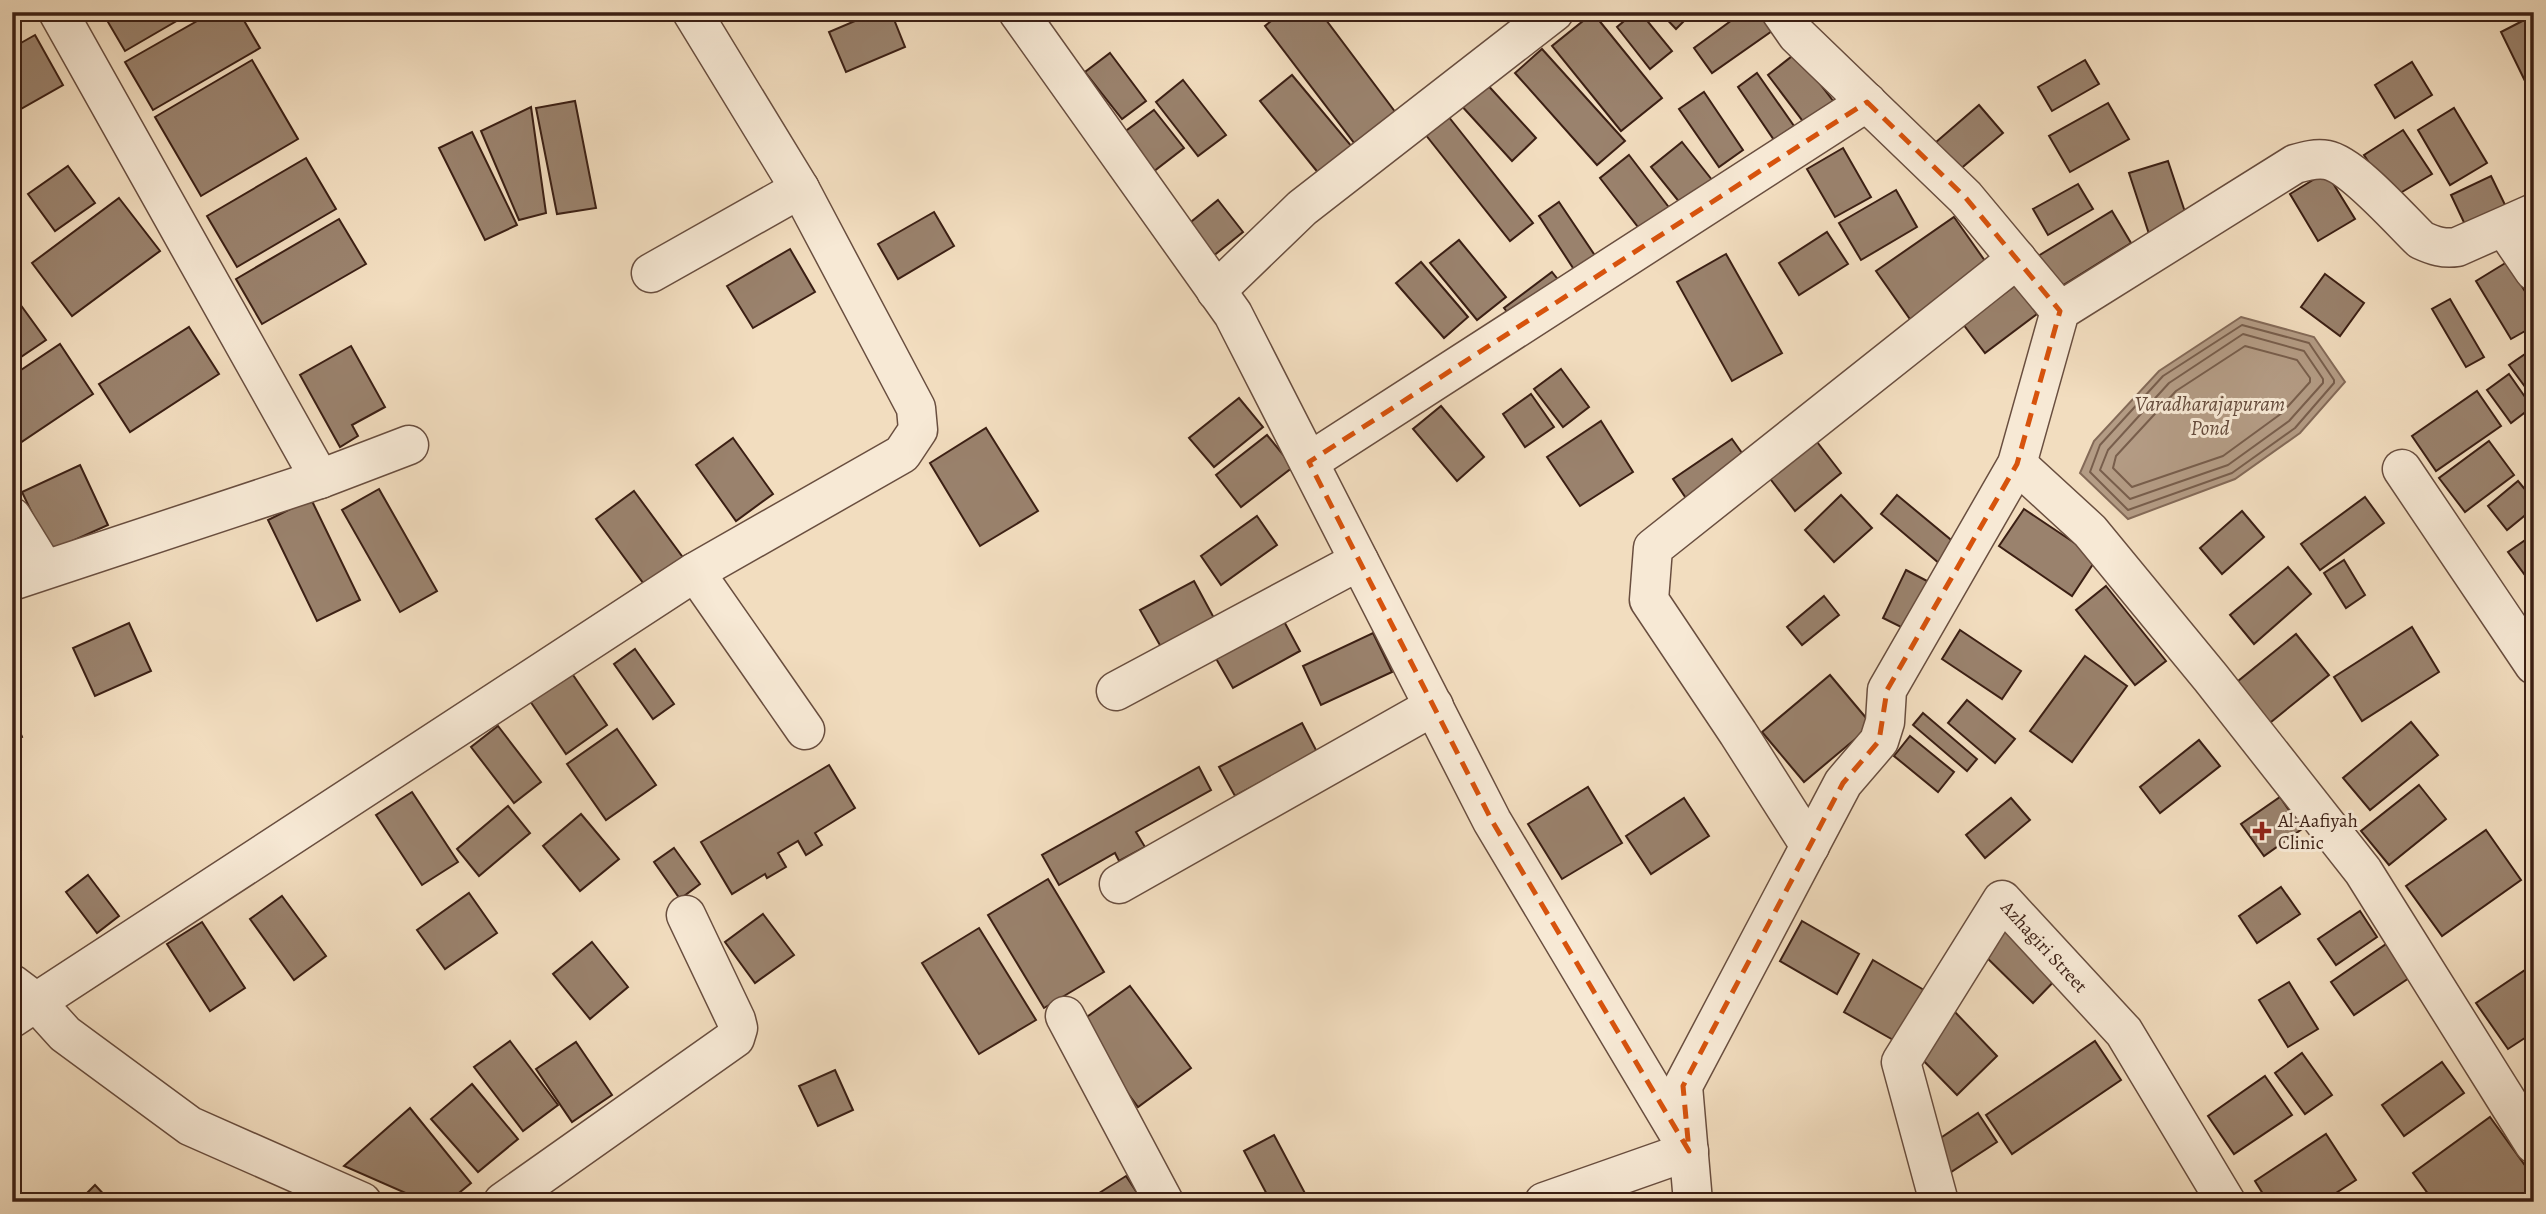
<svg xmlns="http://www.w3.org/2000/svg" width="2546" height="1214" font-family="Alegreya,serif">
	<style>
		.water { fill: #b49c85; stroke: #846a58; stroke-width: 2 }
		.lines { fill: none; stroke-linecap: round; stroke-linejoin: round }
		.shore { stroke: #785e4c; stroke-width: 2 }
		.building { fill: #9a826d; stroke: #3b1f14; stroke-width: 2 }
		.minor-casing { stroke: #694e3f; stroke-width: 41 }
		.minor { stroke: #f7e9d5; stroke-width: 38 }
		.marked { fill: none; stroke: #d7530d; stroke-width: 5; stroke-dasharray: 14 9; stroke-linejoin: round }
		.poi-dot { fill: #8f2418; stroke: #f7e9d5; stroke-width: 2.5 }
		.labels { text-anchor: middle; stroke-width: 6; stroke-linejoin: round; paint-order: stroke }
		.poi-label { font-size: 19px; fill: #3b1f14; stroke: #f7e9d5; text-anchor: start }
		.street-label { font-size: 19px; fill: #3b1f14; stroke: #f7e9d5 }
		.water-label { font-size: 21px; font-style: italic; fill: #654b3c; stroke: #f7e9d5 }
	</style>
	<rect width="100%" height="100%" fill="#f2ddbf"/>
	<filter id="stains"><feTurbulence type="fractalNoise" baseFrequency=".00286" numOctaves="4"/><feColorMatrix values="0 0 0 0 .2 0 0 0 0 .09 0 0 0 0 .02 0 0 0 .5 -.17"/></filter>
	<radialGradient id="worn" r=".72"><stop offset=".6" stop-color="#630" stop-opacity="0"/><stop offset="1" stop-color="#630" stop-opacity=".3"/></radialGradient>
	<!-- water -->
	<polygon class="water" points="2241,317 2314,337 2345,382 2300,433 2235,479 2128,519 2080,473 2094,441 2159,371"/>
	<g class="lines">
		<!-- shore -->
		<g class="shore">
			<polygon points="2242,325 2309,343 2334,380 2334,383 2295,428 2232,473 2128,510 2090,472 2100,445 2163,376"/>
			<polygon points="2243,334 2304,351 2323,379 2323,383 2289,421 2228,465 2130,499 2100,470 2108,450 2169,383"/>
			<polygon points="2245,346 2297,360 2310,378 2310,382 2282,413 2223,456 2132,487 2113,468 2116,456 2176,391"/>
		</g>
	</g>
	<!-- building -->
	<g class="building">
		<polygon points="114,12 192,12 125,51 105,17"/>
		<polygon points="213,12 239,12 260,48 153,110 125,62"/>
		<polygon points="876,12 891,12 905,47 846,72 829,32"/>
		<polygon points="1282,12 1320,12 1399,117 1358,148 1265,26"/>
		<polygon points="1635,12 1640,12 1672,51 1650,69 1617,27"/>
		<polygon points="1660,12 1693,12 1676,29"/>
		<polygon points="1743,12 1759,12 1772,31 1712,73 1694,48"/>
		<polygon points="1593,13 1662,98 1621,131 1552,46"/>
		<polygon points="2534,15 2534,81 2527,85 2501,32"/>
		<polygon points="35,35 63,85 12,114 12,48"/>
		<polygon points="1542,49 1625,141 1597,165 1515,73"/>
		<polygon points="1110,53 1146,101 1122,119 1085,72"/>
		<polygon points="1796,53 1834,102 1805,124 1768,75"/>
		<polygon points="252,60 298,139 201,196 155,117"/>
		<polygon points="2085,60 2099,84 2052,111 2038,87"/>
		<polygon points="2412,62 2432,95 2395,118 2375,85"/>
		<polygon points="1757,73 1794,126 1774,140 1738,87"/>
		<polygon points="1292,75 1353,148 1320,175 1260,101"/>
		<polygon points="1183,80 1226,135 1198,156 1156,102"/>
		<polygon points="1484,81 1536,138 1512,161 1459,103"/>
		<polygon points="1704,92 1743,150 1719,167 1679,109"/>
		<polygon points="575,101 596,208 557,214 536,108"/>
		<polygon points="2108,103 2129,139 2070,172 2049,136"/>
		<polygon points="1979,105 2003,133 1952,176 1928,149"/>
		<polygon points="531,107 546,213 519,220 481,131"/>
		<polygon points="2454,108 2487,163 2450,185 2418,130"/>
		<polygon points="1154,110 1184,148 1149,175 1119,136"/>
		<polygon points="1448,116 1533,223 1510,241 1425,134"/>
		<polygon points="2403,130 2432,174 2392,198 2364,155"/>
		<polygon points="472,132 517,225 485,240 439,148"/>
		<polygon points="1682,142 1720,190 1689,214 1651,167"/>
		<polygon points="1843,148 1871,197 1835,217 1807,169"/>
		<polygon points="1629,155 1674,214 1645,236 1600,178"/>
		<polygon points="306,158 336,209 237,267 207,216"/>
		<polygon points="2168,161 2189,224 2150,237 2129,173"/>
		<polygon points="68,166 95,203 55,231 28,194"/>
		<polygon points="2326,172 2355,219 2318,241 2290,194"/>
		<polygon points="2491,176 2509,213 2469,233 2451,195"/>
		<polygon points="2078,184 2093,209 2048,235 2033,209"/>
		<polygon points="1896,190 1917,227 1861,260 1839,223"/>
		<polygon points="119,198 160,251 72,316 32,263"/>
		<polygon points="1218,200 1243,232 1212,257 1186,226"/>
		<polygon points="1559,202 1598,260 1577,274 1539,216"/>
		<polygon points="2112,211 2131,243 2057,289 2038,256"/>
		<polygon points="934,212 954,246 898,279 878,244"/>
		<polygon points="1954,217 1990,268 1912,322 1876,271"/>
		<polygon points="339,219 366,264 262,324 236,279"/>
		<polygon points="1827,232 1848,264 1799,295 1779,263"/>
		<polygon points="1459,240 1506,297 1477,320 1430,263"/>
		<polygon points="790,249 815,292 753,328 727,286"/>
		<polygon points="1726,254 1782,353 1732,381 1677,282"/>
		<polygon points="1421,262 1468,317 1444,338 1396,283"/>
		<polygon points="2507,262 2534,306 2534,326 2511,339 2476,281"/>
		<polygon points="1552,272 1564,287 1516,323 1504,308"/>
		<polygon points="2325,274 2364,303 2340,336 2301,307"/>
		<polygon points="2016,285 2037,314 1985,353 1963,324"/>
		<polygon points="12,293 46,340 12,363"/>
		<polygon points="2450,299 2484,357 2466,367 2432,309"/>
		<polygon points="189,327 219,374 130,432 99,384"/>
		<polygon points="60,344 93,394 14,447 12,444 12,376"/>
		<polygon points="351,346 385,407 352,425 358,436 340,447 300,375"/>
		<polygon points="2534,348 2534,399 2509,365"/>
		<polygon points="1561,369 1589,407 1563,427 1534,389"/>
		<polygon points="2509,374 2532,407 2511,423 2487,390"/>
		<polygon points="2477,391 2501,426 2436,471 2412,436"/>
		<polygon points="1531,394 1554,427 1525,447 1503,414"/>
		<polygon points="1239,398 1263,427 1214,467 1189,438"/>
		<polygon points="1441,406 1484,457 1457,481 1413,429"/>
		<polygon points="1601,421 1633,472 1580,506 1547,457"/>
		<polygon points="986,428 1038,511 980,546 930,463"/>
		<polygon points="1267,435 1293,467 1241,507 1216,475"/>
		<polygon points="733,438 773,494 736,521 696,465"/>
		<polygon points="1814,438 1841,473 1795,511 1768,476"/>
		<polygon points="1732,439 1752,467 1692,507 1673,479"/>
		<polygon points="2489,441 2514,475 2465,512 2439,478"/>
		<polygon points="80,465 108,525 50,551 22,492"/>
		<polygon points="2518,481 2534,500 2534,508 2507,530 2488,506"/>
		<polygon points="379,489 437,591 400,612 342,510"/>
		<polygon points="634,491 690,567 652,595 596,519"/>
		<polygon points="1841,495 1872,528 1834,562 1805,530"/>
		<polygon points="1897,495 1956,544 1940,564 1881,514"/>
		<polygon points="2365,497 2384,523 2320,570 2301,544"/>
		<polygon points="311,499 360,600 317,621 268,520"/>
		<polygon points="2024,509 2097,558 2072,596 1999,546"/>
		<polygon points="2242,511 2264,537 2222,574 2200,548"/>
		<polygon points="1257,516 1277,545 1221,585 1201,556"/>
		<polygon points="2534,534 2534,579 2530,582 2508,552"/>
		<polygon points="2344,560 2365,595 2346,608 2324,573"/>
		<polygon points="2288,567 2311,594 2254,644 2230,615"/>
		<polygon points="1906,570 1929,582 1905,629 1883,618"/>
		<polygon points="1194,581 1214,618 1161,647 1140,610"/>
		<polygon points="2106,586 2166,661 2135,685 2076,610"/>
		<polygon points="1824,596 1839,615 1802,645 1787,627"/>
		<polygon points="1279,612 1300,651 1233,688 1211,650"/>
		<polygon points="129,623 151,671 95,696 73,648"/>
		<polygon points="2412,627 2439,672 2362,721 2334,677"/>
		<polygon points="1960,630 2021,671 2002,699 1942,659"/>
		<polygon points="1373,633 1392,672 1321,705 1303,666"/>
		<polygon points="2296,634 2329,675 2266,726 2232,686"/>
		<polygon points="635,649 674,704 653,719 614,664"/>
		<polygon points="2085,656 2127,686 2072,762 2030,731"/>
		<polygon points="571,672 607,725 566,754 530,701"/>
		<polygon points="1830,675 1872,725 1804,782 1762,732"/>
		<polygon points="1967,700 2015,739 1995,763 1948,723"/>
		<polygon points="12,711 22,737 12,741"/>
		<polygon points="1923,713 1977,759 1967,771 1913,725"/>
		<polygon points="2411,722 2438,755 2370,810 2343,778"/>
		<polygon points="1302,723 1317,752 1235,796 1219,767"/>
		<polygon points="498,726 541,782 514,803 471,747"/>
		<polygon points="617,729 656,785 606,820 567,764"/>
		<polygon points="1910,736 1954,772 1938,792 1894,756"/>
		<polygon points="2199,740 2220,766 2160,813 2140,787"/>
		<polygon points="829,765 855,808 815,833 822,845 806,855 798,841 778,853 786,867 767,878 765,874 732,894 701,842"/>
		<polygon points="1199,767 1211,790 1136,832 1145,847 1119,861 1115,853 1059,885 1042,855"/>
		<polygon points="2419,785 2446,819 2389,865 2361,831"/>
		<polygon points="1588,787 1622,843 1562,879 1528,824"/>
		<polygon points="412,792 458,862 422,885 376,815"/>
		<polygon points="2280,797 2302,829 2264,856 2241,824"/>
		<polygon points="1684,798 1709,836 1651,874 1626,836"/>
		<polygon points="2011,798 2030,820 1985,858 1966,835"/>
		<polygon points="508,806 530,833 479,876 457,849"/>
		<polygon points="581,814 619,859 580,891 543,846"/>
		<polygon points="2486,830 2521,880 2442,936 2406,886"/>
		<polygon points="674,848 700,884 680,899 654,862"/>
		<polygon points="88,875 119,916 97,933 66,892"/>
		<polygon points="1048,879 1104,972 1044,1008 988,915"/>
		<polygon points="2281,887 2300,914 2257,943 2239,916"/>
		<polygon points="469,893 497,933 445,969 417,930"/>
		<polygon points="282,896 326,956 294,980 250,919"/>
		<polygon points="2360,911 2377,937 2336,965 2318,939"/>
		<polygon points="763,914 794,955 755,983 725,942"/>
		<polygon points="2009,920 2063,972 2033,1003 1979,950"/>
		<polygon points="1802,921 1859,954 1837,994 1780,961"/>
		<polygon points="202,922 245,988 210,1011 167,944"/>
		<polygon points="979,928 1036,1020 979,1054 922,963"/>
		<polygon points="2392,940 2415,974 2354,1015 2331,982"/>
		<polygon points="592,942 628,987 590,1019 553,974"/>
		<polygon points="1873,960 1924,990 1895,1041 1844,1012"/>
		<polygon points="2534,964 2534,1032 2508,1049 2476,1003"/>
		<polygon points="2289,982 2318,1029 2288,1047 2259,1000"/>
		<polygon points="1130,986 1191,1068 1138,1107 1077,1024"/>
		<polygon points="1954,1011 1997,1056 1957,1095 1914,1051"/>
		<polygon points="510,1041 558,1105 523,1131 474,1067"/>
		<polygon points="2095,1041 2121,1080 2012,1154 1986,1115"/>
		<polygon points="576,1042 612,1095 572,1122 536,1069"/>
		<polygon points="2302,1053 2332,1095 2305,1114 2275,1073"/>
		<polygon points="2442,1062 2464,1093 2404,1136 2382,1105"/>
		<polygon points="835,1070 853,1110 818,1126 799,1086"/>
		<polygon points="2265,1076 2292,1115 2234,1154 2208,1116"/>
		<polygon points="472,1084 518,1139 478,1172 431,1119"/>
		<polygon points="410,1108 471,1183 448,1202 426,1202 344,1166"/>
		<polygon points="1978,1113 1997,1142 1948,1174 1930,1145"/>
		<polygon points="2490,1117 2534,1178 2534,1202 2434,1202 2413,1173"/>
		<polygon points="2326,1134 2356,1180 2322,1202 2268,1202 2255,1181"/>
		<polygon points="1274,1135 1307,1197 1298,1202 1271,1202 1244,1151"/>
		<polygon points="1126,1176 1143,1202 1085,1202"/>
		<polygon points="95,1185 111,1202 78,1202"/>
	</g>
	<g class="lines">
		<!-- minor casing -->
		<g class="minor-casing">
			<g id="minor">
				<polyline points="1018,12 1233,314 1492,821 1689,1151 1544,1202"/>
				<polyline points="1781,12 1797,35 1965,197 2060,311"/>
				<polyline points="2504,227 2534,271"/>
				<polyline points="651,273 800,189"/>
				<polyline points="1216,291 1302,208 1554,12"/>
				<polyline points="1309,462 1867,102"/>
				<polyline points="2017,464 2090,531 2211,678 2363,871 2534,1144"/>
				<polyline points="2402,469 2534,665"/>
				<polyline points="320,479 409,445"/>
				<polyline points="12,517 44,569"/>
				<polyline points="695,572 805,730"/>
				<polyline points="12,581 320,479 58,12"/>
				<polyline points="1116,691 1359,561"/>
				<polyline points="1810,846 1738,733 1649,600 1653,548 2017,259"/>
				<polyline points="1119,884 1434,706"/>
				<polyline points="12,984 36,1002 65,1034 190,1126 362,1202"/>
				<polyline points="1065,1016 1164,1202"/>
				<polyline points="12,1018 695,572 902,454 918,430 916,408 800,189 692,12"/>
				<polyline points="503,1202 735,1038 738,1028 736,1020 686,915"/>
				<path d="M1693,1202L1683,1086L1843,783L1879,741L1885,722L1887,690L2017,464L2060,311L2295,164C2305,161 2316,158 2327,160C2353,165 2401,221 2421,240C2434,246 2444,249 2457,247L2534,213"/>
				<path id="s1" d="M1939,1202L1901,1062L2002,900L2124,1032L2226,1202"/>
			</g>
		</g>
		<!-- minor -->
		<use href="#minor" class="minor"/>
	</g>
	<!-- marked area -->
	<path class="marked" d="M1867,102L1965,197L2060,311L2017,464L1887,690L1879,741L1843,783L1683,1086L1689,1151L1492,821L1309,462Z"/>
	<!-- markers -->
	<path class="poi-dot" d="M2258.5 820.5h7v7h7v7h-7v7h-7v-7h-7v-7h7z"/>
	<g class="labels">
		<!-- poi labels -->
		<g class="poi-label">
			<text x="2278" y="827">Al-Aafiyah<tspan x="2278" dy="22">Clinic</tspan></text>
		</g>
		<!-- street labels -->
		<g class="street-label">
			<text dy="7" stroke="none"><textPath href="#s1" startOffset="399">Azhagiri Street</textPath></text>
		</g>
		<!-- water labels -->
		<g class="water-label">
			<text x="2210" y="411">Varadharajapuram<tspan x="2210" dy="24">Pond</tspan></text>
		</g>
	</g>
	<!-- margin -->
	<rect width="2546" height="1214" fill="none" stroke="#f2ddbf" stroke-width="42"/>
	<rect x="14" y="14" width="2518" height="1186" fill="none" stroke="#3b1f14" stroke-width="3.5"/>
	<rect x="21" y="21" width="2504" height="1172" fill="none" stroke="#3b1f14" stroke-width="2"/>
	<rect width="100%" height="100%" filter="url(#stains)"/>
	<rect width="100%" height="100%" fill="url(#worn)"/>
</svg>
